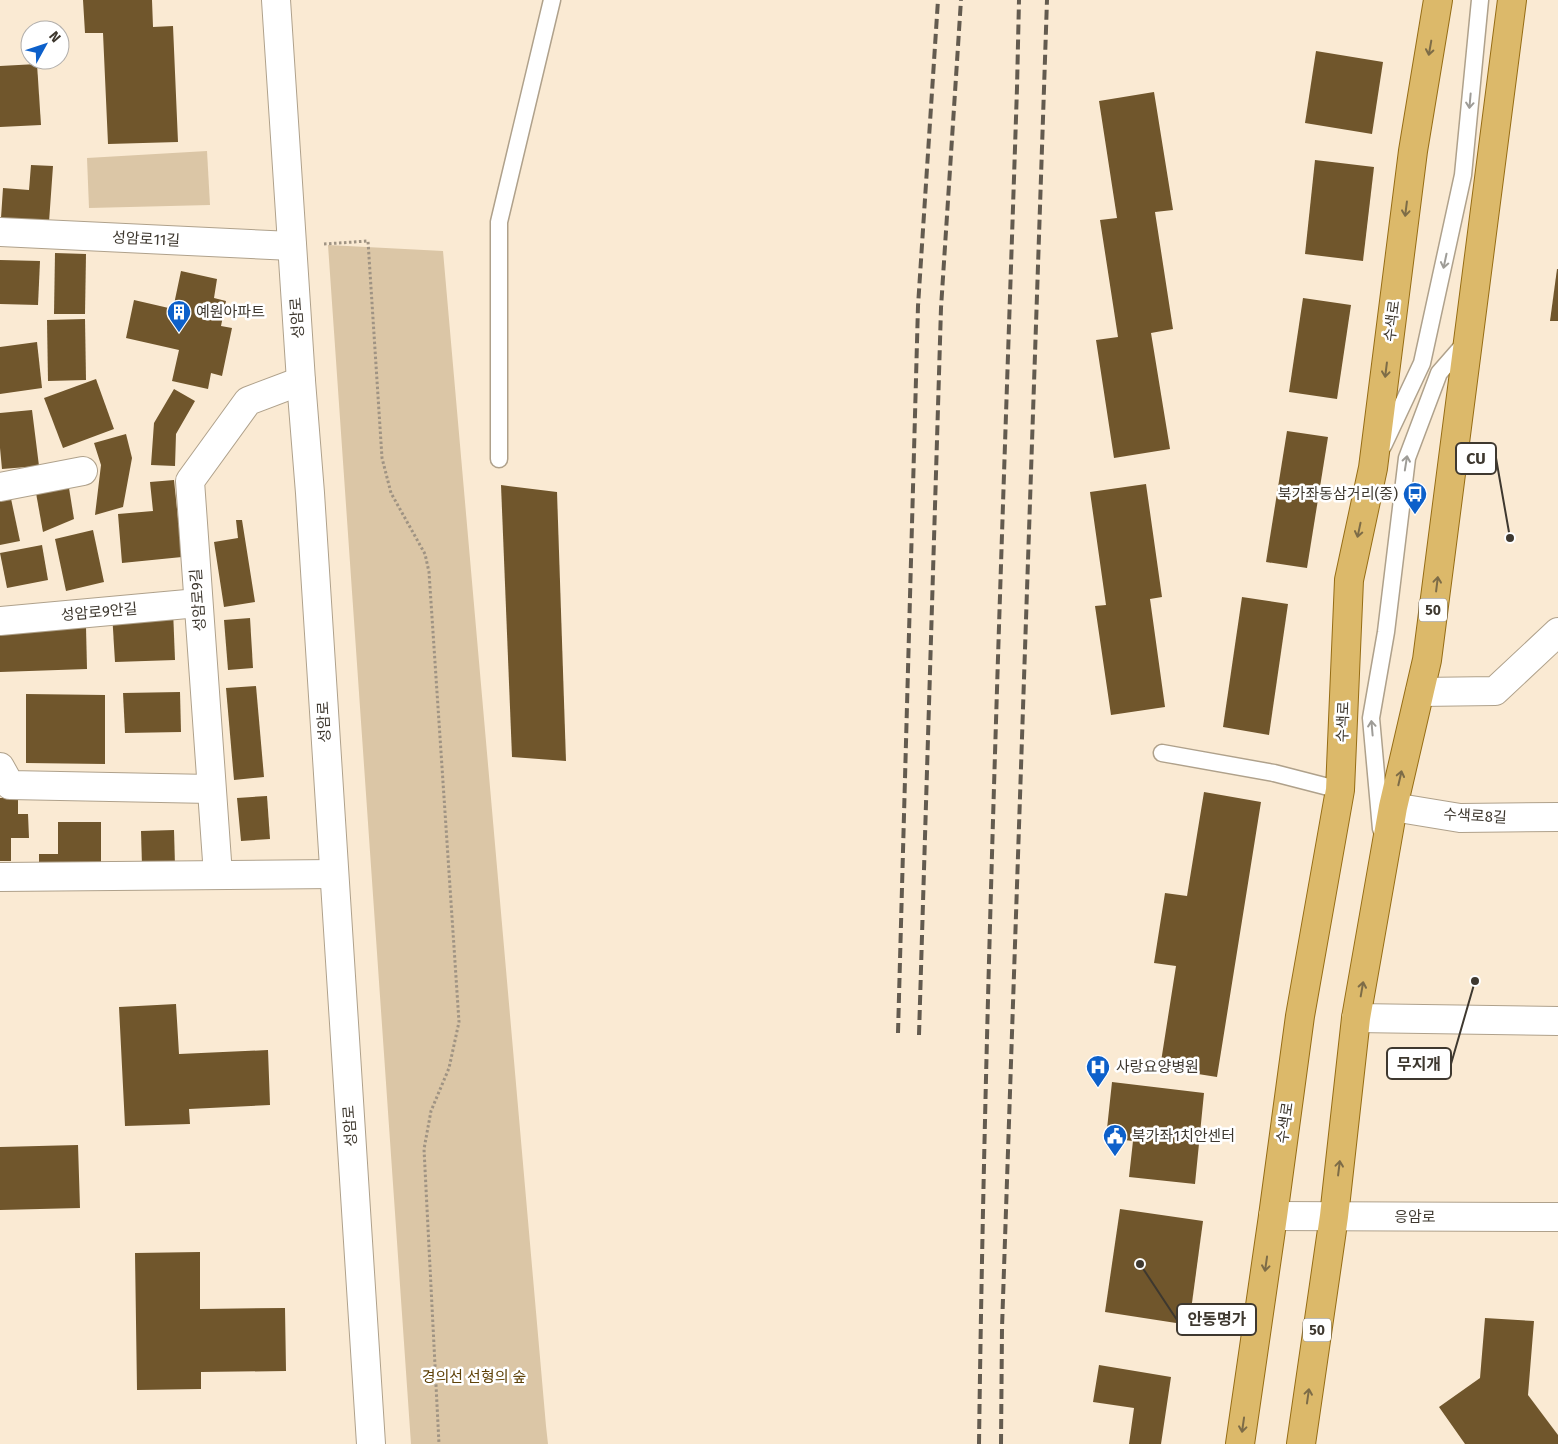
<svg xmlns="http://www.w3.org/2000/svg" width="1558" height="1444" font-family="'Fira Sans','Noto Sans KR',sans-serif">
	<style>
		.green { fill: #dbc6a6 }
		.building { fill: #70562c }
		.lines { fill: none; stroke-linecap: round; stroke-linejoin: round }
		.lane-casing { stroke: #afa18b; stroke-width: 19 }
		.street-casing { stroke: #afa18b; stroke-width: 30 }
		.secondary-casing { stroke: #afa18b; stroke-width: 30 }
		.primary-casing { stroke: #966d15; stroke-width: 30 }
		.path { stroke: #9f9383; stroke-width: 3; stroke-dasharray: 2.5 2.5; stroke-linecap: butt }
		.lane { stroke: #fff; stroke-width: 16 }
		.street { stroke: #fff; stroke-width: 28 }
		.secondary { stroke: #fff; stroke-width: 28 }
		.primary { stroke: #dcb96a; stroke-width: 28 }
		.rail { stroke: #635b4f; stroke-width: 4; stroke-dasharray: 10 5; stroke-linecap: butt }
		.oneway { stroke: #7d6c47 }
		.oneway2 { stroke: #9e9c97 }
		.labels { text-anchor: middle; stroke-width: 5; stroke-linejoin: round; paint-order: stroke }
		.shield { fill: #fff; stroke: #78746d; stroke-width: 1 }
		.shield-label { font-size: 14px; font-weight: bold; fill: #3e382f }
		.street-label { font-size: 15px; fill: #3e382f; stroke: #fff }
		.poi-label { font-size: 15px; fill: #3e382f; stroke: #fff; text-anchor: start }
		.park-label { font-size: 15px; fill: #5e4107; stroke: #fff }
		.leader { fill: none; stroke: #3e382f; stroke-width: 2 }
		.callout-dot { fill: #3e382f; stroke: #fff; stroke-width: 2 }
		.callout { fill: #fff; stroke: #3e382f; stroke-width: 2 }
		.callout-label { font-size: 16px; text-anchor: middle; font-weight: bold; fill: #3e382f }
	</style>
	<rect width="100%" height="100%" fill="#faead3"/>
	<!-- green -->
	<g class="green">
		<polygon points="207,151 210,205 89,208 87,158"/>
		<polygon points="328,245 443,251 546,1426 548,1444 411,1444"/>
	</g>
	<!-- building -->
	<g class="building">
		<polygon points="83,0 152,0 153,27 173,26 178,142 108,144 103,33 85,33"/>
		<polygon points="1316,51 1383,62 1372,134 1305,123"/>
		<polygon points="37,64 41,125 0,127 0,66"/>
		<polygon points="1154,92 1173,210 1155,212 1173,329 1151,333 1170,449 1114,458 1096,340 1118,337 1100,220 1117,218 1099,101"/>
		<polygon points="1315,160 1374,167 1363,261 1305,254"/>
		<polygon points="31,165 53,166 49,222 1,218 3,188 29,190"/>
		<polygon points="55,253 86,254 85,314 54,314"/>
		<polygon points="0,260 40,261 38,305 0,304"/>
		<polygon points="1557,269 1558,269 1558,321 1550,321"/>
		<polygon points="181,271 217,279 214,298 226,301 221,326 232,328 222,376 211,373 208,389 172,381 179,350 126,338 134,300 173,309"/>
		<polygon points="1303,298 1351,305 1337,399 1289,392"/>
		<polygon points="85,319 86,380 48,381 47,320"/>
		<polygon points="37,342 42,388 0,394 0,347"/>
		<polygon points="96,379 114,429 63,448 44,398"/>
		<polygon points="174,389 195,401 176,434 175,466 151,465 154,423"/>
		<polygon points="32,410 39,466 2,469 0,448 0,413"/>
		<polygon points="1287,431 1328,437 1307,568 1266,562"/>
		<polygon points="126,434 132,458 123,507 95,515 101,465 94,443"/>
		<polygon points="174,480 182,557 122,563 118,514 153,511 150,482"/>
		<polygon points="1146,484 1162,597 1150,599 1165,707 1111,715 1095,606 1106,605 1090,492"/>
		<polygon points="501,485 557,492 566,761 512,757"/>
		<polygon points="69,488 74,519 43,532 36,493"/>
		<polygon points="10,494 20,541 0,545 0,496"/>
		<polygon points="236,520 242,520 255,602 224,607 214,542 238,538"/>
		<polygon points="93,530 104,582 66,591 55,539"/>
		<polygon points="42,545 48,580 7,588 0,553"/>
		<polygon points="1242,597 1288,604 1269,735 1223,727"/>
		<polygon points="173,610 175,660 115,662 112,613"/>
		<polygon points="250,618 253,668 228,670 224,620"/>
		<polygon points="86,627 87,669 0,672 0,630"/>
		<polygon points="256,686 264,777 234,780 226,688"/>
		<polygon points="180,692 181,732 125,733 123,693"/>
		<polygon points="26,694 105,695 105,764 26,763"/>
		<polygon points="1204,792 1261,802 1217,1077 1160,1068 1176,966 1154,963 1165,893 1187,896"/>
		<polygon points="267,796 270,839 241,841 237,798"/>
		<polygon points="0,798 18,798 18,814 28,814 29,838 11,838 11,861 0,861"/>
		<polygon points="58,822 101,822 101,870 39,871 39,854 58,854"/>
		<polygon points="174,830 175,866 142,866 141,831"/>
		<polygon points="176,1004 179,1054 268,1050 270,1105 189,1109 190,1124 125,1126 119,1007"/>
		<polygon points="1112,1082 1204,1093 1195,1184 1129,1177 1133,1141 1106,1138"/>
		<polygon points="78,1145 80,1208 0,1210 0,1147"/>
		<polygon points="1120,1209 1203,1221 1189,1325 1105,1312"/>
		<polygon points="200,1252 200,1309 285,1308 286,1371 201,1372 201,1389 137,1390 135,1253"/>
		<polygon points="1485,1318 1534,1321 1528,1395 1558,1435 1558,1444 1465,1444 1439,1407 1480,1378"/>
		<polygon points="1099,1365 1171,1377 1161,1444 1129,1444 1134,1408 1093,1402"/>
	</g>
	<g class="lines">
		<!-- lane casing -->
		<g class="lane-casing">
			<g id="lane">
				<polyline points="1383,446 1422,363 1463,175 1480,0"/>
				<polyline points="499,459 499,222 552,0"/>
				<polyline points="1162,753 1274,773 1340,790"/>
				<polyline points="1381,829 1371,718 1386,632 1407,458 1439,373 1467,341"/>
			</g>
		</g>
		<!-- street casing -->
		<g class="street-casing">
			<g id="street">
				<polyline points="0,232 292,246"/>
				<polyline points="0,487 83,471"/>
				<polyline points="0,621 198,603"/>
				<polyline points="1420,692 1495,691 1558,632"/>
				<polyline points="0,767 10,785 211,789"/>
				<polyline points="1393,807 1460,818 1558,817"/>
				<polyline points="218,875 190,481 248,401 301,381"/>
				<polyline points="0,877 334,874"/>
				<polyline points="1356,1018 1558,1021"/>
			</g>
		</g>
		<!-- secondary casing -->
		<g class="secondary-casing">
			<g id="secondary">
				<polyline points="276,0 301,381 310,493 371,1444"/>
				<polyline points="1273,1216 1558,1217"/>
			</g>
		</g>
		<!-- primary casing -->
		<g class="primary-casing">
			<g id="primary">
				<polyline points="1240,1444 1273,1216 1300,1016 1340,790 1349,580 1373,468 1413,151 1438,0"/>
				<polyline points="1301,1444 1334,1216 1356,1018 1393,807 1427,660 1512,0"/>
			</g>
		</g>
		<!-- path -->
		<polyline class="path" points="324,244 368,241 382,458 391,493 425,554 429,572 459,1022 449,1068 431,1111 424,1149 439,1444"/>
		<!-- lane -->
		<use href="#lane" class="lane"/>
		<!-- street -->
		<use href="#street" class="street"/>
		<!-- secondary -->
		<use href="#secondary" class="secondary"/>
		<!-- primary -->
		<use href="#primary" class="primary"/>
		<!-- rail -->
		<g class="rail">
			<polyline points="898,1033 918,306 938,0"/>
			<polyline points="919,1035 941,308 961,0"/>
			<path d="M979,1444C985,992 1002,540 1017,88L1019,0"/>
			<polyline points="1001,1444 1002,1328 1047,0"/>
		</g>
	</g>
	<!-- one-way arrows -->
	<defs><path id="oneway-shaft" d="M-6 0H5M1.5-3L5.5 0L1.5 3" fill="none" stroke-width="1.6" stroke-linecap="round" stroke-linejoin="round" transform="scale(1.25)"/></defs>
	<g class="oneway">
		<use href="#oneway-shaft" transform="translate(1430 48) rotate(100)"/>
		<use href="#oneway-shaft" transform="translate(1406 209) rotate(97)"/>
		<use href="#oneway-shaft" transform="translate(1386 370) rotate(97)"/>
		<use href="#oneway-shaft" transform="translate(1359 530) rotate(102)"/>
		<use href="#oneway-shaft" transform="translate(1437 584) rotate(-83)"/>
		<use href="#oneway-shaft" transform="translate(1400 778) rotate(-77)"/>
		<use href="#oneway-shaft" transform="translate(1362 989) rotate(-80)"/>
		<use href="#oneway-shaft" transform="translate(1339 1168) rotate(-83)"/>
		<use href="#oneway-shaft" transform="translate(1266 1264) rotate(98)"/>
		<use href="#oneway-shaft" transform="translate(1308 1396) rotate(-82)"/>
		<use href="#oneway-shaft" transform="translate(1243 1425) rotate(98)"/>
	</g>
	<g class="oneway2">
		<use href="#oneway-shaft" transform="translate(1470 101) rotate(95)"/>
		<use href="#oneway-shaft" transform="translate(1445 261) rotate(102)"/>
		<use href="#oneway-shaft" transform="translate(1406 463) rotate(-81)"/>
		<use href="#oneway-shaft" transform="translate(1372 728) rotate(-95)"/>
	</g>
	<!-- icons -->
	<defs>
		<g id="building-pin" transform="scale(1.25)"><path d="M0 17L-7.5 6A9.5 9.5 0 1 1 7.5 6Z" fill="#0d60ca" stroke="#fff"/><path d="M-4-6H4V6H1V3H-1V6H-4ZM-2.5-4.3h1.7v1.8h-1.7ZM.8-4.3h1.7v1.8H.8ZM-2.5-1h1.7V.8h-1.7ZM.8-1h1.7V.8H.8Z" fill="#fff"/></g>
		<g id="bus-pin" transform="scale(1.25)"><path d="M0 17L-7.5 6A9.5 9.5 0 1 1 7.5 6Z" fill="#0d60ca" stroke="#fff"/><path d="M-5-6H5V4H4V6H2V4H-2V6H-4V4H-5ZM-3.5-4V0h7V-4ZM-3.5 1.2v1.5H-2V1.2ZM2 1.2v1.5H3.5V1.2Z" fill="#fff"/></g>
		<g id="hospital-pin" transform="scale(1.25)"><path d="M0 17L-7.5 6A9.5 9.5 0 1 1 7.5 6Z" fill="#0d60ca" stroke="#fff"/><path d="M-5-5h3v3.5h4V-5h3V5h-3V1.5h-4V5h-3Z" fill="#fff"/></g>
		<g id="civic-pin" transform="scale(1.25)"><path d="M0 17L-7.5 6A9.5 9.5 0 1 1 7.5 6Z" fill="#0d60ca" stroke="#fff"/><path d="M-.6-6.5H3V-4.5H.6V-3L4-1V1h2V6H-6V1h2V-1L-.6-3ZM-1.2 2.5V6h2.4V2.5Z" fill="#fff"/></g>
	</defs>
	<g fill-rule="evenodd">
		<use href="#building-pin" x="179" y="312"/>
		<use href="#bus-pin" x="1415" y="494"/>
		<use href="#hospital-pin" x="1098" y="1067"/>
		<use href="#civic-pin" x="1115" y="1136"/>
	</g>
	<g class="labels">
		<!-- shield labels -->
		<g class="shield">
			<rect x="1419" y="598.5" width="28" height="23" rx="4"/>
			<rect x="1303" y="1318.5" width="28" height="23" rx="4"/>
		</g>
		<g class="shield-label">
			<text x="1433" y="615">50</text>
			<text x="1317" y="1335">50</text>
		</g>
		<!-- street labels -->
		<g class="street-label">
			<text transform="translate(146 239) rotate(3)" y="5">성암로11길</text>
			<text transform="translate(297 318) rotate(-94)" y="5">성암로</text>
			<text transform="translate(1392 321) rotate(-83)" y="5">수색로</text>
			<text transform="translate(198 600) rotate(-94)" y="5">성암로9길</text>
			<text transform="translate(99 612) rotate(-5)" y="5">성암로9안길</text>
			<text transform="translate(324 722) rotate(-93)" y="5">성암로</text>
			<text transform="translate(1343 722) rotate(-88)" y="5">수색로</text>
			<text transform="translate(1475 816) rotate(3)" y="5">수색로8길</text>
			<text transform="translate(1285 1123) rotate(-82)" y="5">수색로</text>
			<text transform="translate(350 1126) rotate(-94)" y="5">성암로</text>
			<text x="1415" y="1222">응암로</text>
		</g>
		<!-- poi labels -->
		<g class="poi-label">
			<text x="196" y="317">예원아파트</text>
			<text x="1398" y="499" text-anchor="end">북가좌동삼거리(중)</text>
			<text x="1116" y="1072">사랑요양병원</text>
			<text x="1132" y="1141">북가좌1치안센터</text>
		</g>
		<!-- park labels -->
		<g class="park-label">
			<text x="474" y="1382">경의선 선형의 숲</text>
		</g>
	</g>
	<!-- callouts -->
	<path class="leader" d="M1510 538L1496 458M1475 981L1451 1064M1140 1264L1177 1320"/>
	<g class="callout-dot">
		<circle cx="1510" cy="538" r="5"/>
		<circle cx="1475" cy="981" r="5"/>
		<circle cx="1140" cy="1264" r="5"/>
	</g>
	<g class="callout">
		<rect x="1456" y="443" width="40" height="31" rx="5"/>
		<rect x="1387" y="1048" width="64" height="31" rx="5"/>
		<rect x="1177" y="1304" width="79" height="31" rx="5"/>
	</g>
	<g class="callout-label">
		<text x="1476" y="464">CU</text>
		<text x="1419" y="1070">무지개</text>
		<text x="1217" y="1325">안동명가</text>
	</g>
	<!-- north arrow -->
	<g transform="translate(45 45) rotate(50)"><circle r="24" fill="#ffffff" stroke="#b2afac"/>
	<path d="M0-4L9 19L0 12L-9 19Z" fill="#0d60ca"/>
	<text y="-8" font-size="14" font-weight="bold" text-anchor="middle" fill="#3e382f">N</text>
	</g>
</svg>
